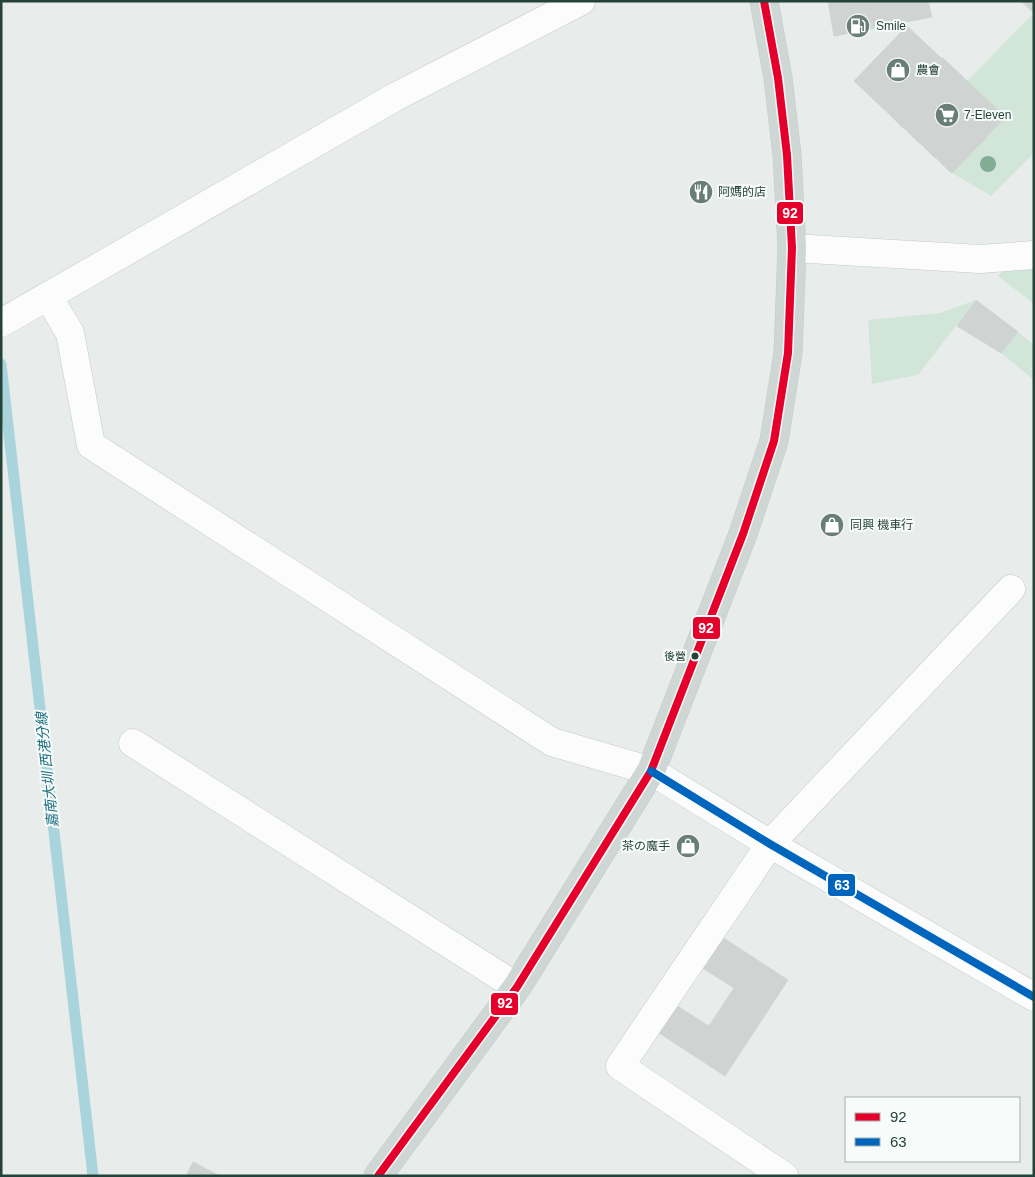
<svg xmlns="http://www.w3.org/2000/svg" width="1035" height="1177" font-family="Helvetica,'Noto Sans TC','Noto Sans JP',sans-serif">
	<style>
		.green { fill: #d1e6d8 }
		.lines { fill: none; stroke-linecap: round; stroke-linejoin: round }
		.stream { stroke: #a9d4db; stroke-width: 11 }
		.building { fill: #cfd4d2; stroke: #d1d6d4 }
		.minor-casing { stroke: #c5cac8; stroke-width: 29 }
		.major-casing { stroke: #c3ccc9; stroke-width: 29 }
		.minor { stroke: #fcfcfc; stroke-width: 28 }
		.major { stroke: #cfd7d5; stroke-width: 28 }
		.bus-1-casing { stroke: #f7fbf9; stroke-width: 11 }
		.bus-2-casing { stroke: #f7fbf9; stroke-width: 11 }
		.bus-1 { stroke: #e4002b; stroke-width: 8 }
		.bus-2 { stroke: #0065bd; stroke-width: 8 }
		.tree { fill: #81ae93 }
		.bus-dot { fill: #24423a; stroke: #f7fbf9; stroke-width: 2 }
		.labels { text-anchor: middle; stroke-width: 4; stroke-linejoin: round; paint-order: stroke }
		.bus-label { font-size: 11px; fill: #24423a; stroke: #f7fbf9; text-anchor: end }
		.poi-label { font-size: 12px; fill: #24423a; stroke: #f7fbf9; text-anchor: start }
		.water-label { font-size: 14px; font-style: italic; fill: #1c6f80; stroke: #f7fbf9 }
		.line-badge { stroke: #f7fbf9; stroke-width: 2 }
		.badge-label { font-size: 14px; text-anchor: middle; font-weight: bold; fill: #fff }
	</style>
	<rect width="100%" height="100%" fill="#e8edeb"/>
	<!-- green -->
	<g class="green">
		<polygon points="1032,15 1034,17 1034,153 991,196 952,173 1005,117 967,81"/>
		<polygon points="1034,260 1034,304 998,276 1010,261"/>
		<polygon points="976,300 918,375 872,384 868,320 940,313"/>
		<polygon points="1018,332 1034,345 1034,365 1030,369 1034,372 1034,380 1001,353"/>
	</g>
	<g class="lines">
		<!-- stream -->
		<polyline class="stream" points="1,364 93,1176"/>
	</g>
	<!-- building -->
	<g class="building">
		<polygon points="828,1 928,1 932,17 834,36"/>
		<polygon points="1021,1 1034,1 1034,13"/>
		<polygon points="907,26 941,58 889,114 854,81"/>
		<polygon points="941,58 1005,117 952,173 889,114"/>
		<polygon points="941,58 1005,117 952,173 889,114"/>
		<polygon points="941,58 1005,117 952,173 889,114"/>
		<polygon points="941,58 943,58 1005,117 952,173 889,114"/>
		<polygon points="942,58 1005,117 952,173 889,114"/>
		<polygon points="942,58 1005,117 952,173 889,114"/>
		<polygon points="942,58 1005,117 952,173 889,114"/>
		<polygon points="976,300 1018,332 1001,353 957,326"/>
		<polygon points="702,924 788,980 725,1076 653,1029 671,1002 709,1026 734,988 682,955"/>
		<polygon points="193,1162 220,1176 186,1176"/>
	</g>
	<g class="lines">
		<!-- minor casing -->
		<g class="minor-casing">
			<g id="minor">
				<polyline points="792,248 980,259 1034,255"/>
				<polyline points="48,296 70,333 91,445 552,742 651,771 770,844 1034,997"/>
				<polyline points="1,323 395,97 581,1"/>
				<polyline points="133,743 517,987"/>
				<polyline points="784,1176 620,1066 770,844 1011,589"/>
			</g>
		</g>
		<!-- major casing -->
		<g class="major-casing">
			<polyline id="major" points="378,1176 517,987 651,771 743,534 774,441 788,353 792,248 787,155 778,78 764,1"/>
		</g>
		<!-- minor -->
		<use href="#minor" class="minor"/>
		<!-- major -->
		<use href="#major" class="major"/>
		<!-- bus-1 casing -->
		<g class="bus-1-casing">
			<polyline id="bus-1" points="378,1176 517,987 651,771 743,534 774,441 788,353 792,248 787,155 778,78 764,1"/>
		</g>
		<!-- bus-2 casing -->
		<g class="bus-2-casing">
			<polyline id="bus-2" points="651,771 770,844 1034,997"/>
		</g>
		<!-- bus-1 -->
		<use href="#bus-1" class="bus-1"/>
		<!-- bus-2 -->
		<use href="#bus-2" class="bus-2"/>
	</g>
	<!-- trees -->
	<circle class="tree" cx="988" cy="164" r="8"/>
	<!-- icons -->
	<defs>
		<g id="fuel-disc" transform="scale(1.25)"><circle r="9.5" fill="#697e78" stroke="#f7fbf9"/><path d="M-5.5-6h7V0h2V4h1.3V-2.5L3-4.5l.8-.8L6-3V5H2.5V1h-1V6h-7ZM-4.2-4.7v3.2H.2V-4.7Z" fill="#fff"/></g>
		<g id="shop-disc" transform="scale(1.25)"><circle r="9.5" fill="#697e78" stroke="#f7fbf9"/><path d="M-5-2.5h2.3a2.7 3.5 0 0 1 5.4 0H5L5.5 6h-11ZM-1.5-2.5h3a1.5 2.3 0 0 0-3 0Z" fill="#fff"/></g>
		<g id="supermarket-disc" transform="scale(1.25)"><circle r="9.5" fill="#697e78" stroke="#f7fbf9"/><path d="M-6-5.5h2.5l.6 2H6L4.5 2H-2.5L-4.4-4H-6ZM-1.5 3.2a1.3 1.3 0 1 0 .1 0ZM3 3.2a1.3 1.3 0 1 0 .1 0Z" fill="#fff"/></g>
		<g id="restaurant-disc" transform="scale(1.25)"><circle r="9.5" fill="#697e78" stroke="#f7fbf9"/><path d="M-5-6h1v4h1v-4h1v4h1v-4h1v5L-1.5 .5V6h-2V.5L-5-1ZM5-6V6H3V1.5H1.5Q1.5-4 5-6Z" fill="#fff"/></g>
	</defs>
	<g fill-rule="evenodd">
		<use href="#fuel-disc" x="858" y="26"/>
		<use href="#shop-disc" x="898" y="70"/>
		<use href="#supermarket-disc" x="947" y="115"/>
		<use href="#restaurant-disc" x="701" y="192"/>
		<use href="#shop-disc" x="832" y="525"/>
		<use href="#shop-disc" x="688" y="846"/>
	</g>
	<!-- markers -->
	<circle class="bus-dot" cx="695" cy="656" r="4.5"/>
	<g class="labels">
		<!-- bus labels -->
		<g class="bus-label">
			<text x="686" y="660">後營</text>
		</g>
		<!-- poi labels -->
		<g class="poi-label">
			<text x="876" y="30">Smile</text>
			<text x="916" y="74">農會</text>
			<text x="964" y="119">7-Eleven</text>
			<text x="718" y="196">阿媽的店</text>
			<text x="850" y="529">同興 機車行</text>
			<text x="670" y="850" text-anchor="end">茶の魔手</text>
		</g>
		<!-- water labels -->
		<g class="water-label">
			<text transform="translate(47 770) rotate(-96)" y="5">嘉南大圳 西港分線</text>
		</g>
	</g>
	<g class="line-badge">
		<rect x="776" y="201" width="28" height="24" rx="5" fill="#e4002b"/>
		<rect x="692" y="616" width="29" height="24" rx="5" fill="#e4002b"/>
		<rect x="827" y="873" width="29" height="24" rx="5" fill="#0065bd"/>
		<rect x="490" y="992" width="29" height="24" rx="5" fill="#e4002b"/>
	</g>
	<g class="badge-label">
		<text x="790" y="218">92</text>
		<text x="706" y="633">92</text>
		<text x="842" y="890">63</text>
		<text x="505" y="1008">92</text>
	</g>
	<!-- border -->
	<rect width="1035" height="1177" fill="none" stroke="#24423a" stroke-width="5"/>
	<!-- legend -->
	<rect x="845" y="1097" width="175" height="65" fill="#f7fbf9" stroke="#a3b1ad"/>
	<rect x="855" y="1113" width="25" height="8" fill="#e4002b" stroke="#a3b1ad"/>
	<text x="890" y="1122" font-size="15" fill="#24423a">92</text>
	<rect x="855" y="1138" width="25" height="8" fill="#0065bd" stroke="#a3b1ad"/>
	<text x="890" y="1147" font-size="15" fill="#24423a">63</text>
</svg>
